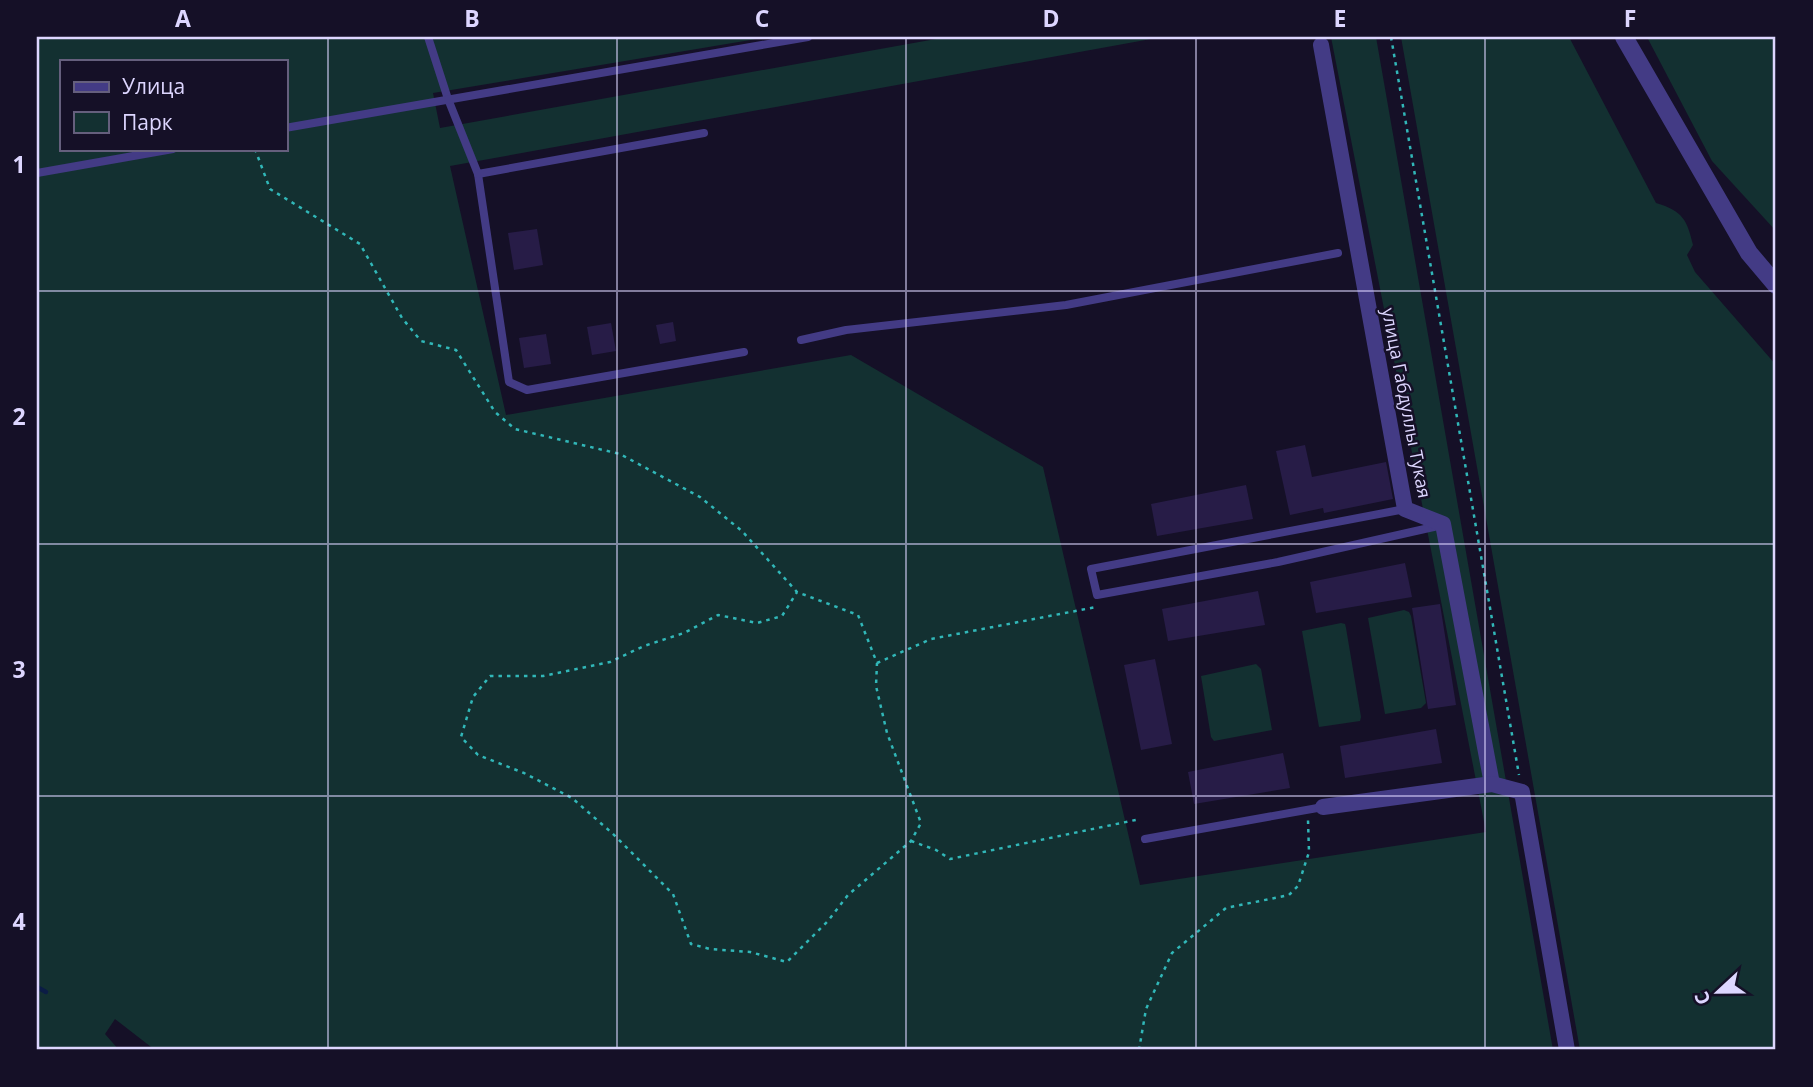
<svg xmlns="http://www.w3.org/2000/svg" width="1813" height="1087" font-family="'Open Sans',sans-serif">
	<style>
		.green { fill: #133031; fill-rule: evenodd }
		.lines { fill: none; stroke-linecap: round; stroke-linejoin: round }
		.stream { stroke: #0b1c45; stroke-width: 4.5 }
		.building { fill: #271c47 }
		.path { stroke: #31b7b8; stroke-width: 2.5; stroke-dasharray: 3.5 5; stroke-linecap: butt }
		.service { stroke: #433b85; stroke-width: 8 }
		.minor { stroke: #433b85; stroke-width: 16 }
		.tertiary { stroke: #433b85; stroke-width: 18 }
		.grid { fill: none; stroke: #ddd6ff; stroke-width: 2; stroke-opacity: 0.55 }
		.labels { text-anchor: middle; stroke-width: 5; stroke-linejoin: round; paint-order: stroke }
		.street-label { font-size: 18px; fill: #ddd6ff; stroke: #151027 }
		.neatline { fill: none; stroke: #ddd6ff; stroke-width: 2.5 }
		.grid-label { font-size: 23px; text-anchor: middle; font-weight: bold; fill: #ddd6ff }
	</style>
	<rect width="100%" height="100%" fill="#151027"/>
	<!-- green -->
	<g class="green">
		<path d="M37,37H768L433,93L440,128L947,37H1162L450,166L506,415L851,355L1043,467L1140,885L1486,832L1331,37H1376L1553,1050H155L115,1019L105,1034L119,1050H37ZM61,61H285V149H61Z"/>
		<path d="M1401,37H1569L1656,203C1683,211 1687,220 1693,245L1687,255L1695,272L1776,365V1050H1580Z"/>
		<polygon points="1647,37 1776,37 1776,231 1712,161"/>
		<polygon points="1404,610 1409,612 1411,616 1426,703 1421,708 1385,714 1368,618"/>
		<polygon points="1341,623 1345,624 1346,628 1361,717 1360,721 1319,727 1302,631"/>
		<polygon points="1256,664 1261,669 1272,730 1214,741 1211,737 1201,676"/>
	</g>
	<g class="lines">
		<!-- stream -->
		<polyline class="stream" points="37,987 46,992"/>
	</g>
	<!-- building -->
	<g class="building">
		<polygon points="537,229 543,265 514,270 508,233"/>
		<polygon points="673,322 676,341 660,344 656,325"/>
		<polygon points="611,323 616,351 592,355 587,327"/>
		<polygon points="546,334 551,364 524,368 519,338"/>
		<polygon points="1305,445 1312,477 1386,462 1393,499 1324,513 1323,508 1290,515 1276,451"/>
		<polygon points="1246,485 1253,519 1157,536 1151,504"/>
		<polygon points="1405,563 1412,597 1316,613 1310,582"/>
		<polygon points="1258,591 1265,625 1168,641 1162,609"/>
		<polygon points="1440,604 1456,705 1428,709 1412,608"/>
		<polygon points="1155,659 1172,744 1141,750 1124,665"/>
		<polygon points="1436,729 1442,763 1345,778 1340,746"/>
		<polygon points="1283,753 1290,788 1194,804 1188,772"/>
	</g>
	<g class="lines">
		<!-- path -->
		<g class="path">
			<polyline points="1391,37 1519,775"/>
			<polyline points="255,149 270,189 360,244 402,318 421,341 456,350 495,412 515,429 620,454 700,497 742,531 797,592 858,615 877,663 876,686 887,733 921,823 911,841 848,895 828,921 787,962 750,952 710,949 691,944 673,894 612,833 572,798 524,773 478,755 461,737 473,697 490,676 543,676 610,662 644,646 684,633 718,615 757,623 782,616 797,592"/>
			<polyline points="877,663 931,639 1096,607"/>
			<polyline points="911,841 936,850 950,859 1140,819"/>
			<polyline points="1139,1050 1146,1009 1172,953 1226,908 1289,895 1298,886 1309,852 1308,820"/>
		</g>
		<!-- service -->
		<g class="service">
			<polyline points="428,37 448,99 478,174 509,382 527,390 744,352"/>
			<polyline points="285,128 808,37"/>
			<polyline points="37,173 173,149"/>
			<polyline points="478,174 704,133"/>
			<polyline points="801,340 846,330 1066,305 1338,253"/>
			<polyline points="1405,509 1091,569 1097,595 1278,562 1438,526"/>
			<polyline points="1145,839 1323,807"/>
		</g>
		<!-- minor -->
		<g class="minor">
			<polyline points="1321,45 1405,509 1443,524 1492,784"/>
			<polyline points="1323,807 1492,784 1522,792 1567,1050"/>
		</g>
		<!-- tertiary -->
		<polyline class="tertiary" points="1624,37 1749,253 1776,285"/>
	</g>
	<!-- grid -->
	<path class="grid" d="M328,37V1050M617,37V1050M906,37V1050M1196,37V1050M1485,37V1050M37,291H1776M37,544H1776M37,796H1776"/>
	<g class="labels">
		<!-- street labels -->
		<g class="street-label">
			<text transform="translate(1406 403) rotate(79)" y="6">улица Габдуллы Тукая</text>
		</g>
	</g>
	<!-- border -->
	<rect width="1813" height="1087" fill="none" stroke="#151027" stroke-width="77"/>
	<!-- legend -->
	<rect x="60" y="60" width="228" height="91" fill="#151027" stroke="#655f7d" stroke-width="2"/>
	<rect x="74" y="82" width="35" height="10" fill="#433b85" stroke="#655f7d" stroke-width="2"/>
	<text x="122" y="94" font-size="21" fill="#ddd6ff">Улица</text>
	<rect x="74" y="112" width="35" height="21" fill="#133031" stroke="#655f7d" stroke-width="2"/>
	<text x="122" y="130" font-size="21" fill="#ddd6ff">Парк</text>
	<!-- north arrow -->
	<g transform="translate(1718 992) rotate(248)" stroke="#151027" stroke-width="5" paint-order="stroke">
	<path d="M0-5L12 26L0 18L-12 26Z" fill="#ddd6ff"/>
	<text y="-10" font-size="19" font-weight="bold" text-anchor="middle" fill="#ddd6ff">С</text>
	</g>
	<rect x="38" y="38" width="1736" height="1010" class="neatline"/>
	<g class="grid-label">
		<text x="183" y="27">A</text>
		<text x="472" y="27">B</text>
		<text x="762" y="27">C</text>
		<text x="1051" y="27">D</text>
		<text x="1340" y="27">E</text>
		<text x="1630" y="27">F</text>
		<text x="19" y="173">1</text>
		<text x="19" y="425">2</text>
		<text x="19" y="678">3</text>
		<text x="19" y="930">4</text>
	</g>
</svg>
